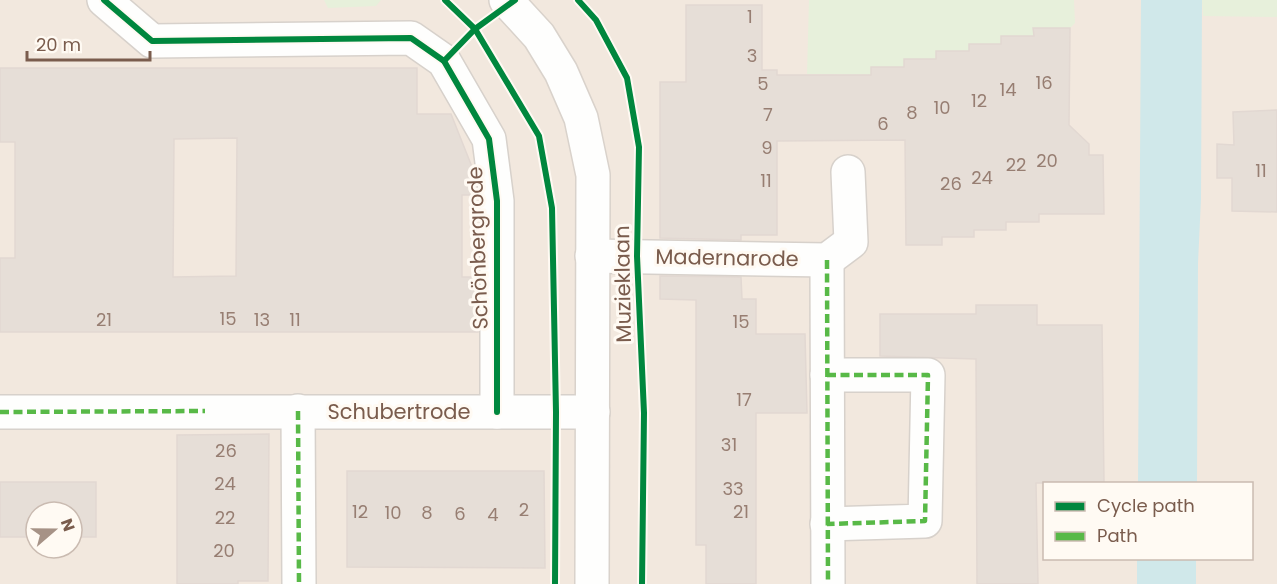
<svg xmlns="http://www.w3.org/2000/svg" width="1277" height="584" font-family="Poppins,sans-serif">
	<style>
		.residential { fill: #f2e8de; fill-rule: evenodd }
		.green { fill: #e7f0db }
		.water { fill: #d0e8ea }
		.building { fill: #e6ded7; stroke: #e2d8d2; stroke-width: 1.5; fill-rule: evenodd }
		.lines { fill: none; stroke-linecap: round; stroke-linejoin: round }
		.street-casing { stroke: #d7d1cb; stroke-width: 36 }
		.secondary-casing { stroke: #d9d2cb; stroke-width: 36 }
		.street { stroke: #fefefd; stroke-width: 33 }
		.secondary { stroke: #fefefd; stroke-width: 33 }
		.quiet { stroke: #58b947; stroke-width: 4.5; stroke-dasharray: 9 4.5; stroke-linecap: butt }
		.cycleway-casing { stroke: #fffaf3; stroke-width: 10 }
		.cycleway { stroke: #00873e; stroke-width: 6 }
		.labels { text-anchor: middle; stroke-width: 6; stroke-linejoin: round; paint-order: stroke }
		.number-label { font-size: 18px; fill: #977e72 }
		.street-label { font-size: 21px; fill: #7a5c4d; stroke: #fffaf3 }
	</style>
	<rect width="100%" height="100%" fill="#f9f5f0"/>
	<!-- residential -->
	<path class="residential" d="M0,0H1277V584H0ZM1044,484H1252V558H1044ZM36,512H72V548H36Z"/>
	<!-- green -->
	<g class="green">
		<polygon points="324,0 381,0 376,6 328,8"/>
		<polygon points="809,0 1074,0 1075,23 1070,28 1033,29 1034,36 1001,36 1001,44 969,44 969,51 936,59 904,59 904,67 872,67 871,75 807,74"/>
		<polygon points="1202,0 1277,0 1277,17 1203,16"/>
	</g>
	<!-- water -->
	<g class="water">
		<polygon points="1141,0 1202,0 1201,199 1198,263 1197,483 1138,483"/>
		<rect x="1137" y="559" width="59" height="25"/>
	</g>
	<!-- building -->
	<g class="building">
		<polygon points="686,5 762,5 762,70 777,70 777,75 871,75 871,67 904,67 904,59 936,59 936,51 969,51 969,44 1001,44 1001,36 1034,36 1033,28 1070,28 1069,125 1089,144 1089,155 1103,155 1104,214 1039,214 1039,222 1006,222 1006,230 974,230 974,237 942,237 942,245 906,245 905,140 777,141 777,235 741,235 741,240 660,238 660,82 686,82"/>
		<path d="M0,68H417V114H451L474,172L477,195H462V277H478V332H0V258H15V142H0ZM237,138L236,276L173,277L174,139Z"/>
		<polygon points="1277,110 1277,212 1232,211 1232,178 1217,178 1217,144 1234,145 1233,112"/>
		<polygon points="660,276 741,277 742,299 756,299 756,334 805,334 807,413 756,413 756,584 706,584 706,545 696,545 696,300 660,299"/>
		<polygon points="976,305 1037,305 1037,325 1102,325 1104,483 1036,483 1038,584 977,584 976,359 880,356 880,314 976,314"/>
		<polygon points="269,434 268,581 238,581 238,584 177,584 177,435"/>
		<polygon points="347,471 544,471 545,568 347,567"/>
		<polygon points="0,482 96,482 96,537 72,537 72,512 36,512 36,537 0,537"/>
	</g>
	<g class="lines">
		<!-- street casing -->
		<g class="street-casing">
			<g id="street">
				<polyline points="104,0 152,41 411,38 444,61 489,139 497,201 497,412"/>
				<polyline points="592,256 827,260 851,242 848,172"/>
				<polyline points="827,260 828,584"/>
				<polyline points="827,375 928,375 925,521 827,524"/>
				<polyline points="298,411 299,584"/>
				<polyline points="0,412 593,412"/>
			</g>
		</g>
		<!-- secondary casing -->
		<g class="secondary-casing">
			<polyline id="secondary" points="506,0 539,36 561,72 581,118 593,175 592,584"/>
		</g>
		<!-- street -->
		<use href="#street" class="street"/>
		<!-- secondary -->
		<use href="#secondary" class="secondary"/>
		<!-- quiet -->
		<g class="quiet">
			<polyline points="827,260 828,584"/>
			<polyline points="827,375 928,375 925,521 827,524"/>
			<polyline points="298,411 299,584"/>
			<polyline points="0,412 205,411"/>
		</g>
		<!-- cycleway casing -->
		<g class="cycleway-casing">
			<g id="cycleway">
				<polyline points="104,0 152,41 411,38 444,61 489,139 497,201 497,412"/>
				<polyline points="445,0 475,29 539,136 552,208 556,412 555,584"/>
				<polyline points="578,0 596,20 627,78 639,147 637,256 644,413 642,584"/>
				<polyline points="444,61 475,29 515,0"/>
			</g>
		</g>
		<!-- cycleway -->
		<use href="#cycleway" class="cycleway"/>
	</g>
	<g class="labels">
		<!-- number labels -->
		<g class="number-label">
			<text x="750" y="23">1</text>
			<text x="752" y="62">3</text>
			<text x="1044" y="89">16</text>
			<text x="763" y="90">5</text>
			<text x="1008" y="96">14</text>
			<text x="979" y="107">12</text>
			<text x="942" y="114">10</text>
			<text x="912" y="119">8</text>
			<text x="768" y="121">7</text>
			<text x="883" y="130">6</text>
			<text x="767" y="154">9</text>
			<text x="1047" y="167">20</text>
			<text x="1016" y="171">22</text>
			<text x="1261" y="177">11</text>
			<text x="982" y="184">24</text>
			<text x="766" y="187">11</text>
			<text x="951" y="190">26</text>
			<text x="228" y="325">15</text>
			<text x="104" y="326">21</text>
			<text x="262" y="326">13</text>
			<text x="295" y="326">11</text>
			<text x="741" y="328">15</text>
			<text x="744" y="406">17</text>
			<text x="729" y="451">31</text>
			<text x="226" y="457">26</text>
			<text x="225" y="490">24</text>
			<text x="733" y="495">33</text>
			<text x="524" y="516">2</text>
			<text x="360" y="518">12</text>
			<text x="741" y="518">21</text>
			<text x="393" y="519">10</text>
			<text x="427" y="519">8</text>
			<text x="460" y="520">6</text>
			<text x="493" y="521">4</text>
			<text x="225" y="524">22</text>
			<text x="224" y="557">20</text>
		</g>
		<!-- street labels -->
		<g class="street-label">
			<text transform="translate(478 248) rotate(-92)" y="7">Schönbergrode</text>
			<text transform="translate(727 258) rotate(1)" y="7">Madernarode</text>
			<text transform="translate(623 284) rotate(-91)" y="7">Muzieklaan</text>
			<text x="399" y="419">Schubertrode</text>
		</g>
	</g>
	<!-- legend -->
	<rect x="1043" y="482" width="210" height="78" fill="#fffaf3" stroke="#cabbb1" stroke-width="1.5"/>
	<rect x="1055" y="502" width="30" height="9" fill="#00873e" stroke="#cabbb1" stroke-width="1.5"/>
	<text x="1097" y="512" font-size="18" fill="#7a5c4d">Cycle path</text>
	<rect x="1055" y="532" width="30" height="9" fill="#58b947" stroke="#cabbb1" stroke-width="1.5"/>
	<text x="1097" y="542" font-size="18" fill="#7a5c4d">Path</text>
	<!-- north arrow -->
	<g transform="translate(54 530) rotate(70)"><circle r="28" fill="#fffaf3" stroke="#cabbb1" stroke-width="1.5"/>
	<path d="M0-4.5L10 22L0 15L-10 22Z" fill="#a69286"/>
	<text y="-9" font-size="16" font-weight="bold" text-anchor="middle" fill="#7a5c4d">N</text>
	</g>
	<!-- scale -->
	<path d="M27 51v9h123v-9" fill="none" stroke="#7a5c4d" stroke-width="3"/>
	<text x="36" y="51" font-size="18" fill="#7a5c4d" stroke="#fffaf3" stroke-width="4.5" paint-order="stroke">20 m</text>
</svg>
